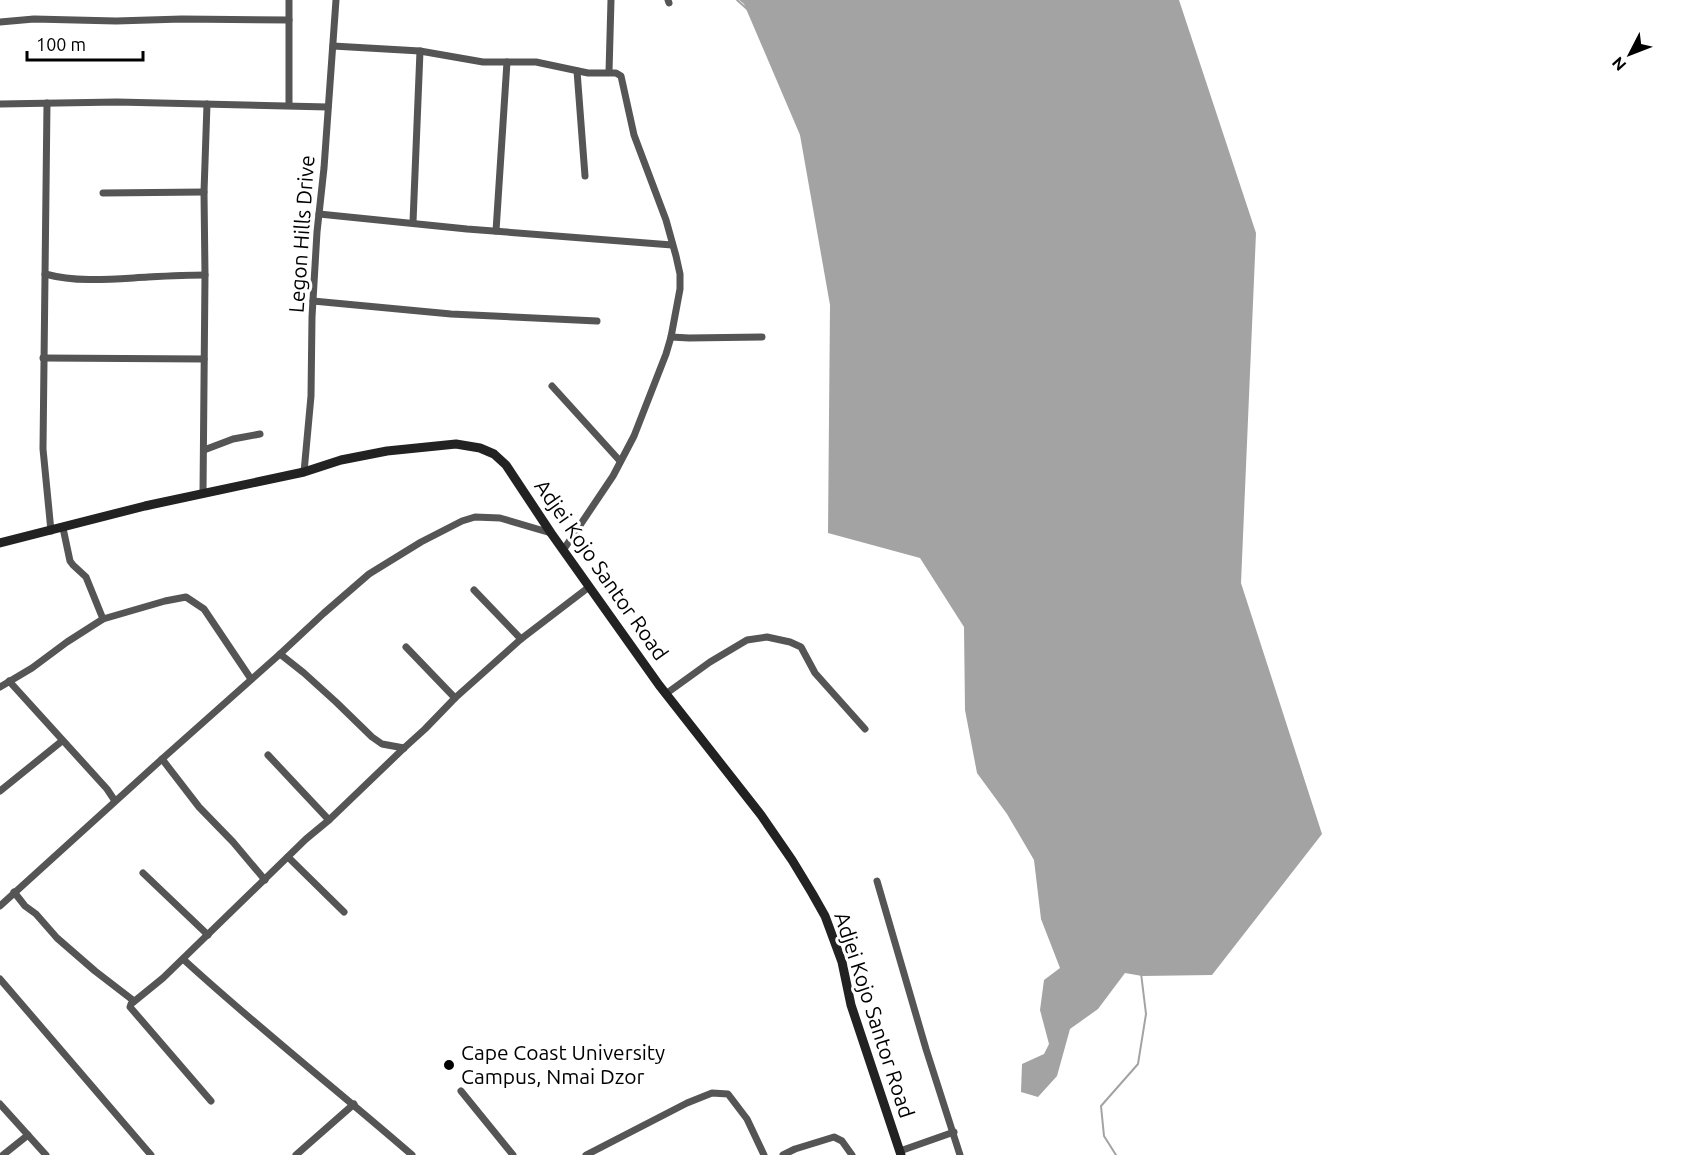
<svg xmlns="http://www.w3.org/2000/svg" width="1684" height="1155" font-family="Ubuntu,sans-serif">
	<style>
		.water { fill: #a3a3a3 }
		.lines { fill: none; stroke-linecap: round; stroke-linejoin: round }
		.stream { stroke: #a3a3a3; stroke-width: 2 }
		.street { stroke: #555; stroke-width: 7 }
		.secondary { stroke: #222; stroke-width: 9 }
		.poi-dot { fill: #000; stroke: #fff; stroke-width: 2 }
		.labels { text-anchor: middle; stroke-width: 6; stroke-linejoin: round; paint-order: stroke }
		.street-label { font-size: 21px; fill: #000; stroke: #fff }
		.poi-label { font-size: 21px; fill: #000; stroke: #fff; text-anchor: start }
	</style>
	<rect width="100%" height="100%" fill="#fff"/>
	<!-- water -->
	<polygon class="water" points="739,0 1179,0 1256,233 1241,583 1322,834 1212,975 1142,976 1125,973 1098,1009 1070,1029 1057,1076 1038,1097 1021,1092 1022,1064 1044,1054 1049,1044 1040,1010 1044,980 1060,968 1041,919 1034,860 1007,814 977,773 965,710 964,627 920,558 828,533 830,305 800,135 744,4"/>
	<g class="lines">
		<!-- stream -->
		<g class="stream">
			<polyline points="737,0 747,9"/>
			<polyline points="1116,1155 1104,1136 1101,1106 1138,1064 1146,1014 1141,973"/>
		</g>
		<!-- street -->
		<g class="street">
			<polyline points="668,0 669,3"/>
			<polyline points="0,22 34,19 116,21 182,19 289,20"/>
			<polyline points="333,46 420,51 483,62 536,62 588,73 616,73 621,76 634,135 666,220 676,256 680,274 680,289 671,337 666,354 634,436 613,476 564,549"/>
			<polyline points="577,71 585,176"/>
			<polyline points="609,72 611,0"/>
			<polyline points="47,103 43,449 51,531"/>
			<polyline points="0,104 117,102 328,107"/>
			<polyline points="289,105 289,0"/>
			<polyline points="103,193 204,192"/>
			<polyline points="319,214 467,229 672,245"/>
			<polyline points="413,222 420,51"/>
			<polyline points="496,231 507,62"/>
			<path d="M45,274C79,283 113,279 148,277C167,276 186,275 205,275"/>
			<polyline points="313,301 451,314 597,321"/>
			<polyline points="671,337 689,338 762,337"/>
			<polyline points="43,358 204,359"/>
			<polyline points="552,386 620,461"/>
			<polyline points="204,450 233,439 260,434"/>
			<polyline points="304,472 311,396 312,317 317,232 324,168 336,0"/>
			<polyline points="203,492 205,275 204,192 207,104"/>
			<polyline points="474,590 521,639"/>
			<polyline points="103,619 165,601 186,597 204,609 251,679"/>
			<polyline points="406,647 455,698"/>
			<polyline points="280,654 304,673 336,702 372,737 382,744 404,748"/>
			<polyline points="9,681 107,789 115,801"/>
			<polyline points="0,687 32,668 67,642 103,619 86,577 73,565 70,561 63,528"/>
			<polyline points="667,693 710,662 747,640 767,637 790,642 801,647 815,673 865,729"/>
			<polyline points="268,755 329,820"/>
			<polyline points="162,759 199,807 233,842 265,880"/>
			<polyline points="0,791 62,741"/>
			<polyline points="288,857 344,912"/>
			<polyline points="143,873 208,935"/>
			<polyline points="877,881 926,1049 960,1155"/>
			<polyline points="14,892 25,906 36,914 57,938 95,971 134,1001"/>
			<polyline points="0,906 162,759 280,654 324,613 369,574 421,542 462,521 475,517 500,518 551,533"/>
			<path d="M183,959C257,1027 336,1089 412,1155"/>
			<polyline points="0,979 151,1155"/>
			<polyline points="461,1091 513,1155"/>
			<polyline points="211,1101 130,1007 131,1004 163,978 306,839 329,820 404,748 425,729 455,698 521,639 589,587"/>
			<polyline points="0,1104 46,1155"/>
			<polyline points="900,1151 954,1132"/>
			<polyline points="3,1155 28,1135"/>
			<polyline points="296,1155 354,1104"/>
			<polyline points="586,1155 687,1103 712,1093 728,1094 747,1119 764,1155"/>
			<polyline points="783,1155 795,1149 834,1137 842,1141 852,1155"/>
		</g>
		<!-- secondary -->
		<polyline class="secondary" points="0,543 145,506 304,472 341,460 387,451 456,444 480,448 494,454 506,465 551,533 659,685 761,815 792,860 812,893 825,916 842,962 851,1005 901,1155"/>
	</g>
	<!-- markers -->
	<circle class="poi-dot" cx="449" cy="1065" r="6"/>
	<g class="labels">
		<!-- street labels -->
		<g class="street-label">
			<text transform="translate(302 234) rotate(-86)" y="7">Legon Hills Drive</text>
			<text transform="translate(601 570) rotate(55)" y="7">Adjei Kojo Santor Road</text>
			<text transform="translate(874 1015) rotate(72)" y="7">Adjei Kojo Santor Road</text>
		</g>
		<!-- poi labels -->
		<g class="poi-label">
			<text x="461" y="1060">Cape Coast University<tspan x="461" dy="24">Campus, Nmai Dzor</tspan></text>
		</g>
	</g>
	<!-- north arrow -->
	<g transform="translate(1630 54) rotate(228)" stroke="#ffffff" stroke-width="4.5" paint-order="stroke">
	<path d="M0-4.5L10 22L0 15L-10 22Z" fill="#000000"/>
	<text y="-9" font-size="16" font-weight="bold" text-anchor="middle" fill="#000000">N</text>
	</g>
	<!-- scale -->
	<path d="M27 51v9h116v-9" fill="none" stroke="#000000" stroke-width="3"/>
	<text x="36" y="51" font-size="18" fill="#000000" stroke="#ffffff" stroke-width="4.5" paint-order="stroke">100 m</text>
</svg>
